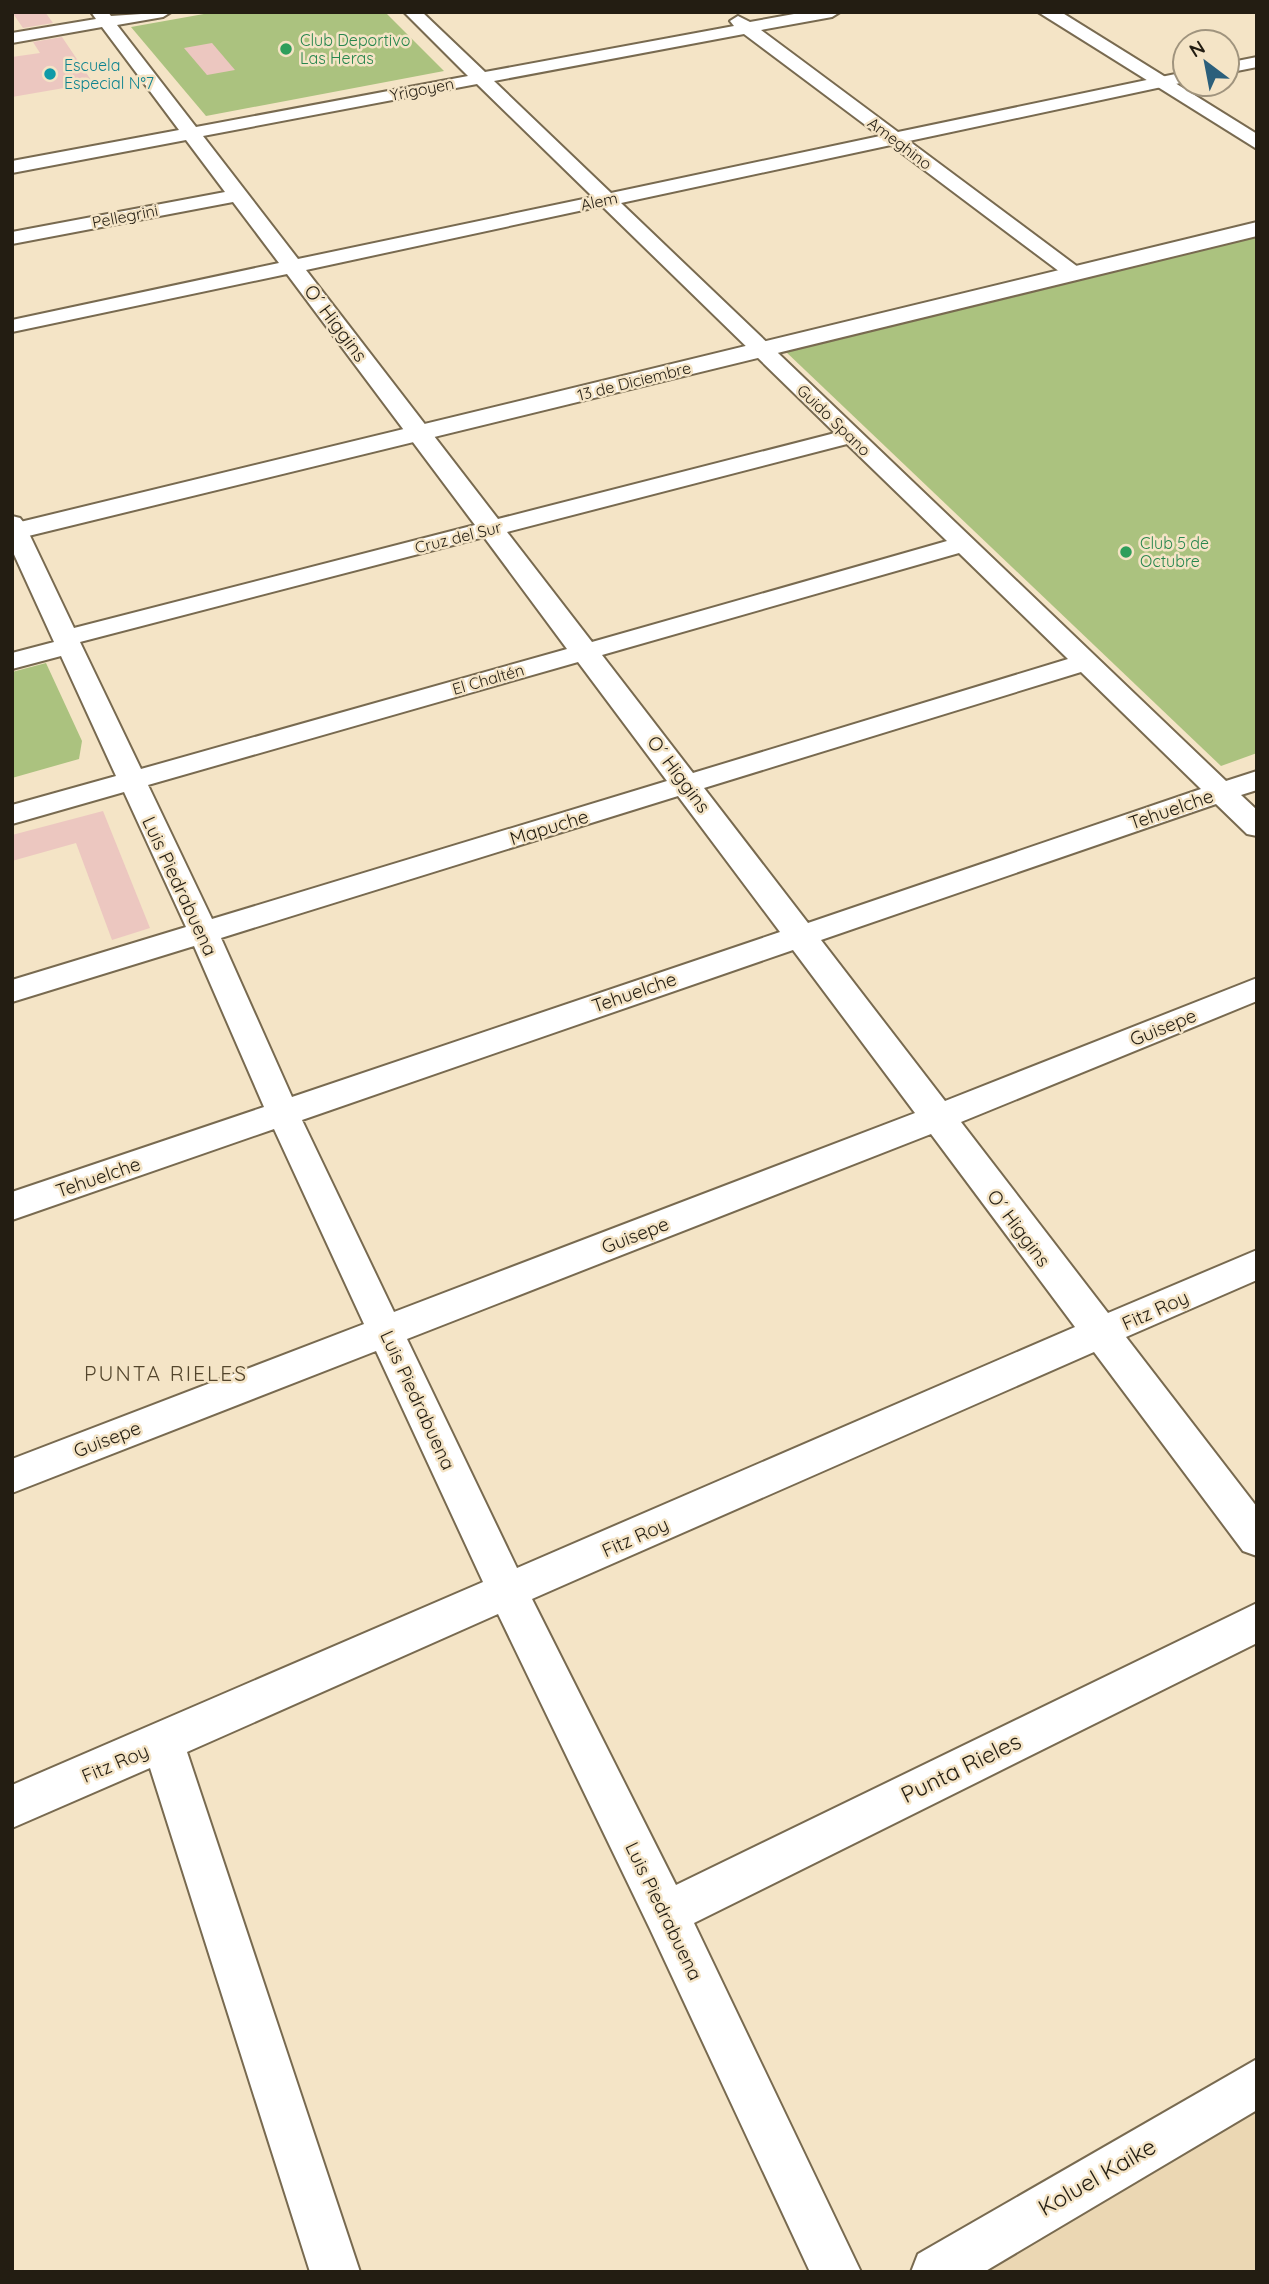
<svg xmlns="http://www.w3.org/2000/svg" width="1269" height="2284" font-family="Quicksand,sans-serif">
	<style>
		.built { fill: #ebd7b3 }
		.green { fill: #abc27f }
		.building { fill: #ecc7c0 }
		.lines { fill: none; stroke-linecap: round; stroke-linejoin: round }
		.street-casing { stroke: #786a50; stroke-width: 4 }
		.secondary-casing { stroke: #786a50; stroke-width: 4 }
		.street { fill: #fff; fill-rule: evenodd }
		.secondary { fill: #fff; fill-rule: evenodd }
		.leisure-dot { fill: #2e9e5b; stroke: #f4e4c6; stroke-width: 2.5 }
		.culture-dot { fill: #0f9aa8; stroke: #f4e4c6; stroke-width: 2.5 }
		.labels { text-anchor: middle; stroke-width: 5; stroke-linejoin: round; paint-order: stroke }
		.far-leisure-label { font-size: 16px; fill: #27864d; stroke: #f4e4c6; text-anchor: start }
		.far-culture-label { font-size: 16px; fill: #0d838f; stroke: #f4e4c6; text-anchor: start }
		.far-street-label { font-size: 16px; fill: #231d12; stroke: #f4e4c6 }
		.street-label { font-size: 19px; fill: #231d12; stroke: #f4e4c6 }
		.neighbourhood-label { font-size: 21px; letter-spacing: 2px; fill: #53452c; stroke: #f4e4c6 }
		.near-street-label { font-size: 23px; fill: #231d12; stroke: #f4e4c6 }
	</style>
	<rect width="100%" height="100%" fill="#f4e4c6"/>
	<!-- built -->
	<polygon class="built" points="1257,2083 1257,2272 936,2272"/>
	<!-- green -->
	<g class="green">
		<polygon points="215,12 385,12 444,71 206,116 131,27"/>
		<polygon points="1257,235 1257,753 1221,766 784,350"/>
		<polygon points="46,663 82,741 79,759 12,778 12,672"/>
	</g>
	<!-- building -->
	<g class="building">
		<polygon points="12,12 45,12 53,23 23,28"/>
		<polygon points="62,37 93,83 12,97 12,57 40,53 33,42"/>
		<polygon points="212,43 235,70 207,75 184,48"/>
		<polygon points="103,811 150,928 112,940 76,843 12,861 12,835"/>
	</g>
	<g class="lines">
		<!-- street casing -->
		<g class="street-casing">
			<g id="street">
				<path d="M91,12H108L111,16L171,12L163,17L117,25L196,127L468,76L404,12H422L485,72L734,26L730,21L738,16L750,22L805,12H840L832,17L761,30L898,132L1185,72V82L909,141L1082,270L1085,274L1075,280L1068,278L891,145L621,203L1226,781L1257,771V790L1241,795L1257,810V836L1247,834L1216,804L821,940L945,1101L1257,978V1001L961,1122L1108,1313L1257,1250V1280L1126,1337L1257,1507V1556L1243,1551L1094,1352L532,1599L676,1885L1257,1603V1643L694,1923L861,2272H810L650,1929L498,1614L187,1752L360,2272H310L150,1768L12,1828V1785L483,1582L376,1351L12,1493V1459L364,1324L274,1129L12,1220V1192L264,1107L194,946L12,1002V980L186,927L124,792L12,824V805L116,776L61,656L12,669V653L54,642L12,550V516L20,518L24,523L74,628L475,525L287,274L12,332V320L279,263L233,202L12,244V232L225,192L186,140L12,173V161L179,130L102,27L12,43V33L96,19ZM744,34L880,136L611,193L494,81ZM477,84L593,197L298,259L203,136ZM602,206L835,433L498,519L306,270ZM847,444L947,541L592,642L507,532ZM484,537L567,649L141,769L80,642ZM959,553L1068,659L693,773L602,655ZM578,662L667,781L212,919L148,785ZM1081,672L1201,789L808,923L704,788ZM678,796L780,932L292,1097L221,938ZM793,950L915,1113L394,1312L302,1120ZM931,1134L1075,1327L517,1568L407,1339Z"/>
				<polygon points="1257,57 1257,67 1227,73 1227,63"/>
				<polygon points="1257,2059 1257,2110 984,2272 911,2272 918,2254"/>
			</g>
		</g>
		<!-- secondary casing -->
		<g class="secondary-casing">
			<g id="secondary">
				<polygon points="1038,12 1061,12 1257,134 1257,149"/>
				<polygon points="1257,222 1257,236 12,540 12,524"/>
			</g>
		</g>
		<!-- street -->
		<use href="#street" class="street"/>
		<!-- secondary -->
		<use href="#secondary" class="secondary"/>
	</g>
	<!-- markers -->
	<g class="leisure-dot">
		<circle cx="286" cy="49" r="7"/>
		<circle cx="1126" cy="552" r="7"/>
	</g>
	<circle class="culture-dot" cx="50" cy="74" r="7"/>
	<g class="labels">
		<!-- far-leisure labels -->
		<g class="far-leisure-label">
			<text x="300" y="46">Club Deportivo<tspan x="300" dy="18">Las Heras</tspan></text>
			<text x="1140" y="549">Club 5 de<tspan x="1140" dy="18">Octubre</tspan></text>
		</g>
		<!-- far-culture labels -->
		<g class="far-culture-label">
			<text x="64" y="71">Escuela<tspan x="64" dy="18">Especial N°7</tspan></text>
		</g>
		<!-- far-street labels -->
		<g class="far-street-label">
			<text transform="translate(422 89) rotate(-11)" y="6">Yrigoyen</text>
			<text transform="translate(900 143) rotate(37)" y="6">Ameghino</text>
			<text transform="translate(599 201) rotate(-12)" y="6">Alem</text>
			<text transform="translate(125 216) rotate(-11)" y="6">Pellegrini</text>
			<text transform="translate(634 381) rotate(-14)" y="6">13 de Diciembre</text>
			<text transform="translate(834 420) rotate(44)" y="6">Guido Spano</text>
			<text transform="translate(458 537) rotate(-14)" y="6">Cruz del Sur</text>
			<text transform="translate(488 679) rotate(-16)" y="6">El Chaltén</text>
		</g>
		<!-- street labels -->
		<g class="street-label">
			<text transform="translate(336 323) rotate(53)" y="7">O´ Higgins</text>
			<text transform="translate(679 774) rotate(53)" y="7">O´ Higgins</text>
			<text transform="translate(1171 809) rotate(-19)" y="7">Tehuelche</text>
			<text transform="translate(549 827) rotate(-17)" y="7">Mapuche</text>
			<text transform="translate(180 886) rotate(65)" y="7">Luis Piedrabuena</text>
			<text transform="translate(634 992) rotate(-19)" y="7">Tehuelche</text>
			<text transform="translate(1163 1027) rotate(-22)" y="7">Guisepe</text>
			<text transform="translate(98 1177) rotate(-19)" y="7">Tehuelche</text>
			<text transform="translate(1019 1228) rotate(53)" y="7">O´ Higgins</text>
			<text transform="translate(635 1235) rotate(-21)" y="7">Guisepe</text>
			<text transform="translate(1155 1310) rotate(-24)" y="7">Fitz Roy</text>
			<text transform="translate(418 1400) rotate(65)" y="7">Luis Piedrabuena</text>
			<text transform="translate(107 1439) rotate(-21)" y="7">Guisepe</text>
			<text transform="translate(635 1537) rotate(-24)" y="7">Fitz Roy</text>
			<text transform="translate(115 1763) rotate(-23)" y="7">Fitz Roy</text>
			<text transform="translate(664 1911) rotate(64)" y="7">Luis Piedrabuena</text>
		</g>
		<!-- neighbourhood labels -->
		<g class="neighbourhood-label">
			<text x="166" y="1381">PUNTA RIELES</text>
		</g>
		<!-- near-street labels -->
		<g class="near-street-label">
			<text transform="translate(961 1768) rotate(-26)" y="8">Punta Rieles</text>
			<text transform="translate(1097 2177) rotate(-30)" y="8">Koluel Kaike</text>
		</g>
	</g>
	<!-- border -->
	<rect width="1269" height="2284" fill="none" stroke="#231d12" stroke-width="28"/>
	<!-- north arrow -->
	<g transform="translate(1206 63) rotate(328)"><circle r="33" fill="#f4e4c6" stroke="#a0947e" stroke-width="2"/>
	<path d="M0-5L12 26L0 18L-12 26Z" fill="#2b5f7b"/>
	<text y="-10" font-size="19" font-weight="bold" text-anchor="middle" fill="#231d12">N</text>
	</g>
</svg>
